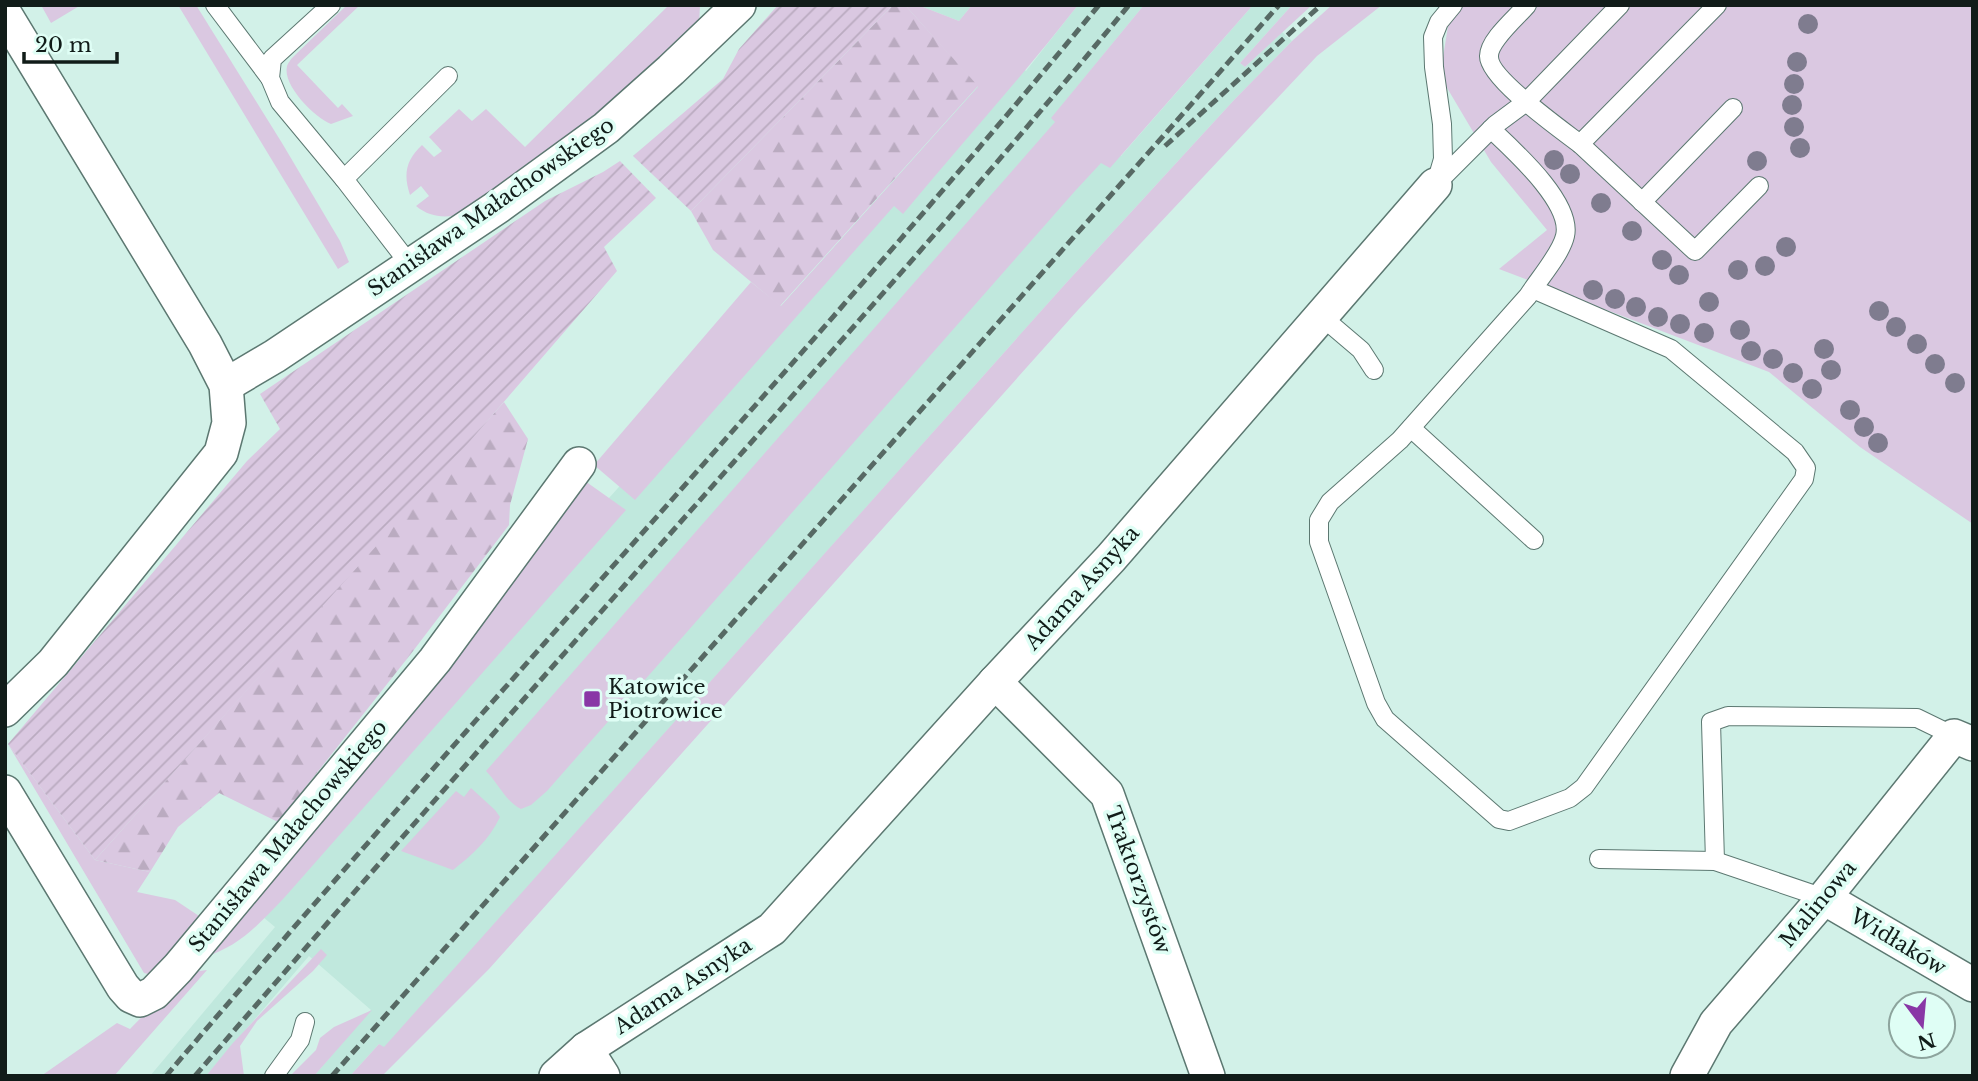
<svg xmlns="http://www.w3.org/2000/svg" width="1978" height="1081" font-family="'Libre Baskerville',serif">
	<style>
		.built { fill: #c0e8dd }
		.grass { fill: #dac8e1 }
		.forest { fill: url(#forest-firs) }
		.garden { fill: url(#garden-furrows) }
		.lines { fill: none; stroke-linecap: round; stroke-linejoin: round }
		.service-casing { stroke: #5c7871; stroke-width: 20 }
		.minor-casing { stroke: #5c7871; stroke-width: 36 }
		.service { stroke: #fff; stroke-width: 18 }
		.minor { stroke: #fff; stroke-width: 33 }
		.rail { stroke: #576964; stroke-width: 5; stroke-dasharray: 10 5; stroke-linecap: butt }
		.tree { fill: #7f7c8f }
		.poi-dot { fill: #8937a6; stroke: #dffef5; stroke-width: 2.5 }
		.labels { text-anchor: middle; stroke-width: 7; stroke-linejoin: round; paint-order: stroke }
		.street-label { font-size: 21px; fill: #111c19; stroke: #dffef5 }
		.poi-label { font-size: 21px; fill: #111c19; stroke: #dffef5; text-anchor: start }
	</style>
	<defs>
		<pattern id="forest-firs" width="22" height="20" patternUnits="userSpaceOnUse" patternTransform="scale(1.75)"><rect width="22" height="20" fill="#dac8e1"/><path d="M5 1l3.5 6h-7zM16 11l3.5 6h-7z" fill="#baabc0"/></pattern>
		<pattern id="garden-furrows" width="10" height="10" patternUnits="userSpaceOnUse" patternTransform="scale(1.75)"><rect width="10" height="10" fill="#dac8e1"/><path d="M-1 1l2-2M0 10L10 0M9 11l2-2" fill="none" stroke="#baabc0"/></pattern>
	</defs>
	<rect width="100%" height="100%" fill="#d2f1e8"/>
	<!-- built -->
	<g class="built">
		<polygon points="918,5 972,5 959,21"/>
		<polygon points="1078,5 1144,5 1063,104 1121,156 1253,5 1292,5 1240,63 1245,67 1282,32 1292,41 1234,100 1067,282 384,1048 379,1044 350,1076 314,1076 371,1010 309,956 206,1076 150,1076 275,927 246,903 1007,54 1026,71"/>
	</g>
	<!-- grass -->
	<g class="grass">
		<polygon points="41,5 81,5 51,23"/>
		<polygon points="178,5 196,5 282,143 340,241 349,262 338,269"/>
		<path d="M347,5H360L297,65L338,108L342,104L353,116L331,124C315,118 282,85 287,66C288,63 291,59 293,57Z"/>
		<path d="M669,5H700L699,25L613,104L464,214C445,218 431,218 416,206L429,196L421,186L410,195C403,174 406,160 422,145L434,157L442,151L429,137L459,109L472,121L486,109L525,147Z"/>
		<path d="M905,5H918L959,21L972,5H1078C1022,77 961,144 903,214L894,206L635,500L594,465L751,282L781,306L978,87Z"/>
		<path d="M1144,5H1253L1110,168L1101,163L1075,191L547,791L531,805L521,809C506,802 498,783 486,771L1055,122L1051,118Z"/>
		<polygon points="1292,5 1312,5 1245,67 1240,63"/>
		<polygon points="1332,5 1382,5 1317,56 1078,310 489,969 382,1076 350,1076 379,1044 384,1047 1067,282 1234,100 1292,41"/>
		<polygon points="1463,5 1973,5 1973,524 1860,447 1769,372 1499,269 1547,230 1491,162 1440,76 1449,20"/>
		<path d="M585,481L626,510L284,898C259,924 239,947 204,957Z"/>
		<polygon points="8,744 95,860 150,872 137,892 175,900 199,916 172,959 152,975 144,973"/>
		<path d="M471,788L495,810L500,817C489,840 472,855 453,870L401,851L456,791L464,797Z"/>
		<polygon points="321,949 327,955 313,971 257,1021 240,1046 244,1076 206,1076 232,1044"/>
		<polygon points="207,970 114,1076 41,1076 117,1023 130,1029 185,973"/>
		<polygon points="372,1010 314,1076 290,1076 316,1050 320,1038 334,1027"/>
	</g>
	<!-- forest -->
	<g class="forest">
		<polygon points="893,5 905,5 978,86 780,306 713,250 691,211"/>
		<polygon points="504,402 528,439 510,505 509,525 410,655 278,822 219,793 178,827 150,872 95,860"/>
	</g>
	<!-- garden -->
	<g class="garden">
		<polygon points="778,5 893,5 691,211 633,156 723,79 739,49"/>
		<polygon points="620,161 656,198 604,247 617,271 464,448 95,860 8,744 247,461 280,429 260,394 545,201 603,172"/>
	</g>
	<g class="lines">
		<!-- service casing -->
		<g class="service-casing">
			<g id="service">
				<polyline points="215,5 270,78"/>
				<polyline points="331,5 272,59 270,78 280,102 344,179"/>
				<path d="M1527,5C1517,17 1489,40 1489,56C1488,78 1562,130 1580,144L1717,5"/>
				<path d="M1491,129C1513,150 1573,203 1565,236C1561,254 1538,280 1528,296L1400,440L1330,502L1319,520V542L1376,703L1385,719L1499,819L1509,821L1570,798L1584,787L1804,479L1806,468L1795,452L1671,349L1533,289"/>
				<polyline points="1580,144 1695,251 1759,186"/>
				<polyline points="1436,183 1443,159 1442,124 1434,67 1433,37 1439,22 1453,5"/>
				<polyline points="1435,185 1495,125 1526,102 1620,5"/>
				<polyline points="1642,202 1733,108"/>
				<polyline points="411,266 344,179 448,76"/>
				<polyline points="1321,316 1361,350 1374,370"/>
				<polyline points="1411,428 1534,540"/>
				<polyline points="1599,859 1715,861 1824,898"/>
				<polyline points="1715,861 1711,722 1728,716 1917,718 1954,736"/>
				<polyline points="274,1076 300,1040 305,1022"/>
			</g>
		</g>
		<!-- minor casing -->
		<g class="minor-casing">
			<g id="minor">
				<polyline points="5,14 205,344 226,385 229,423 221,453 53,663 5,710"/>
				<polyline points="226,385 275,356 499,206 606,128 671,70 739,5"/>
				<polyline points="995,682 1107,794 1208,1076"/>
				<polyline points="5,792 123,987 131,996 140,1000 154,993 178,968 435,660 579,464"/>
				<polyline points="1824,898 1973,985"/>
				<polyline points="586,1049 603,1076"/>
				<polyline points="556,1076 586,1049 772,929 995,682 1111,558 1435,185"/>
				<polyline points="1687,1076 1716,1023 1824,898 1954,736 1973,744"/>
			</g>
		</g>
		<!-- service -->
		<use href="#service" class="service"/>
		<!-- minor -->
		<use href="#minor" class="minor"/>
		<!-- rail -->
		<g class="rail">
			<polyline points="1165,146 1321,5"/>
			<path d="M166,1076C473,715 797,370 1099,5"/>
			<path d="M195,1076C372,870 552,667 732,464C866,313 1001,161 1129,5"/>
			<polyline points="332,1076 1279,5"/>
		</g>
	</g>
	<!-- trees -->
	<g class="tree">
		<circle cx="1808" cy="24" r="10"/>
		<circle cx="1797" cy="62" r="10"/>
		<circle cx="1794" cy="84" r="10"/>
		<circle cx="1792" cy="105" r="10"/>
		<circle cx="1794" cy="127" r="10"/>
		<circle cx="1800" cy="148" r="10"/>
		<circle cx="1554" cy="160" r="10"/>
		<circle cx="1757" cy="161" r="10"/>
		<circle cx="1570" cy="174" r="10"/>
		<circle cx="1601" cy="203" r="10"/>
		<circle cx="1632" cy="231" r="10"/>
		<circle cx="1786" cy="247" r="10"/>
		<circle cx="1662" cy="260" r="10"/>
		<circle cx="1765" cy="266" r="10"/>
		<circle cx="1738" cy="270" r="10"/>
		<circle cx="1679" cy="275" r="10"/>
		<circle cx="1593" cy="290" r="10"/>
		<circle cx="1615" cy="299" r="10"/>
		<circle cx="1709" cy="302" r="10"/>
		<circle cx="1636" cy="307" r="10"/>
		<circle cx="1879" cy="311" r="10"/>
		<circle cx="1658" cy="317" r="10"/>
		<circle cx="1680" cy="324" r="10"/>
		<circle cx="1896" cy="327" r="10"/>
		<circle cx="1740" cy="330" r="10"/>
		<circle cx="1704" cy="333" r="10"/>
		<circle cx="1917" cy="344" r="10"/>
		<circle cx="1824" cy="349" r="10"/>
		<circle cx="1751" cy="351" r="10"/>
		<circle cx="1773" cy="359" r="10"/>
		<circle cx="1935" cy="364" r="10"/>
		<circle cx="1831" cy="370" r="10"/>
		<circle cx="1793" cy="373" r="10"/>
		<circle cx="1955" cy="383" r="10"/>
		<circle cx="1812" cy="389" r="10"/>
		<circle cx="1850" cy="410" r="10"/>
		<circle cx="1864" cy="427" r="10"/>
		<circle cx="1878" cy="443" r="10"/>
	</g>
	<!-- markers -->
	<rect class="poi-dot" x="583" y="690" width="18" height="18" rx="3.5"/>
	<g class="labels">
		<!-- street labels -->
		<g class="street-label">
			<text transform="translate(491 207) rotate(-35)" y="7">Stanisława Małachowskiego</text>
			<text transform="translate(1082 588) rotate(-48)" y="7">Adama Asnyka</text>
			<text transform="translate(288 836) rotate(-50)" y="7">Stanisława Małachowskiego</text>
			<text transform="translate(1138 880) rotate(70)" y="7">Traktorzystów</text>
			<text transform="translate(1818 904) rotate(-50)" y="7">Malinowa</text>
			<text transform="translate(1898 942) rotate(31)" y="7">Widłaków</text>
			<text transform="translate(683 986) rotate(-33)" y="7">Adama Asnyka</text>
		</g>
		<!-- poi labels -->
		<g class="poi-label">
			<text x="608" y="694">Katowice<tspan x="608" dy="24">Piotrowice</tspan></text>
		</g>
	</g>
	<!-- border -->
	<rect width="1978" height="1081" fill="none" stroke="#111c19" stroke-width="14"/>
	<!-- north arrow -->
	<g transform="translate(1922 1025) rotate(164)"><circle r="33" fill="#dffef5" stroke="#8da49d" stroke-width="2"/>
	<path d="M0-5L12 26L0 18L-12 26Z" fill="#8937a6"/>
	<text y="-10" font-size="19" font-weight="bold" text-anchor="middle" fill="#111c19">N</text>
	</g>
	<!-- scale -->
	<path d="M24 52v10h93v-10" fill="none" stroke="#111c19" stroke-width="3.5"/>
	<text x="35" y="52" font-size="21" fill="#111c19" stroke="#dffef5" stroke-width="5" paint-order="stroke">20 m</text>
</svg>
